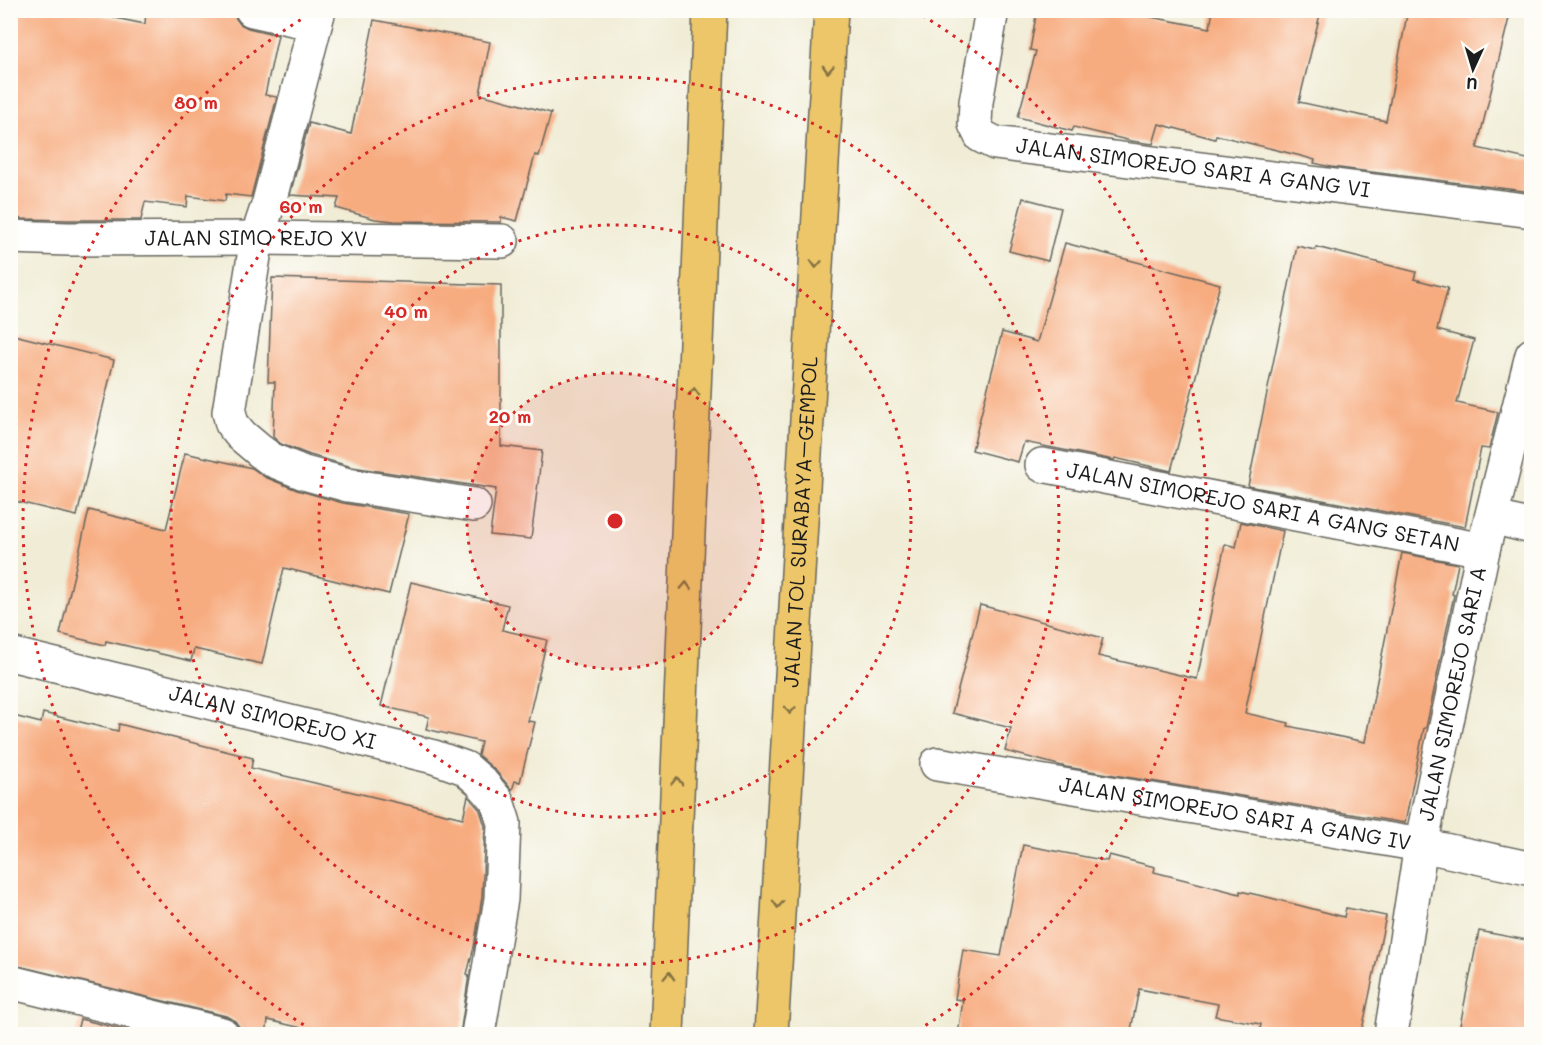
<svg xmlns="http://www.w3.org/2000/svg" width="1542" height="1045" font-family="Mali,sans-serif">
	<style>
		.building { fill: #f7ac80 }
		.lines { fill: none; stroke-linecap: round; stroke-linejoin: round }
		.minor-casing { stroke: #66655d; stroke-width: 36 }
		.highway-casing { stroke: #66655d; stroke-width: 36 }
		.minor { stroke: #fff; stroke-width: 33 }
		.highway { stroke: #ecc669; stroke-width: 33 }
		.oneway { stroke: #847142 }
		.ring { fill: none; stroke: #d62828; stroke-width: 3; stroke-dasharray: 3 6 }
		.labels { text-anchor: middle; stroke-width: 6; stroke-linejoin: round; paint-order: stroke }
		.street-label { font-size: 21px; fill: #1c1c1c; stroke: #fdfcf7 }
		.centre { fill: #d62828; stroke: #fdfcf7; stroke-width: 3 }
		.ring-label { font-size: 18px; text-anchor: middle; font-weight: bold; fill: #d62828; stroke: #fdfcf7; stroke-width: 6; stroke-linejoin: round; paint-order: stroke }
	</style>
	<rect width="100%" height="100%" fill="#fdfcf7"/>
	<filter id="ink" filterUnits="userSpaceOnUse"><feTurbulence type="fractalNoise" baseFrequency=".0167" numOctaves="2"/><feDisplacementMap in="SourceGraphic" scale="12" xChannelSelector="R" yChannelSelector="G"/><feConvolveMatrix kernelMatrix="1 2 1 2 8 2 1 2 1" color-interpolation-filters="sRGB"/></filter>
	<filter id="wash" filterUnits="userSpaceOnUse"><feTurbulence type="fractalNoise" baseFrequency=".008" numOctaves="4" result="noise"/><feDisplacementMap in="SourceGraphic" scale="24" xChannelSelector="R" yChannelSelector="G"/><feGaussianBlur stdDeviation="1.35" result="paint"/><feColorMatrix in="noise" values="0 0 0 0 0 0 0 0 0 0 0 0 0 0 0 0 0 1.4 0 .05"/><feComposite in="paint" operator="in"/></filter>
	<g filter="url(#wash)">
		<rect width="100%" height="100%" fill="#f0ecd5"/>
		<g id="blocks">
			<!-- building -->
			<g class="building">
				<polygon points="10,10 76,10 145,24 146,10 234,10 234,16 240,24 248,28 278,35 265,95 277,97 251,197 226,194 225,201 188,196 187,207 145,202 141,220 68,220 22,219 10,216"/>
				<polygon points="1037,10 1113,10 1210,28 1213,10 1321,10 1299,102 1386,121 1408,10 1511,10 1477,148 1532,160 1532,192 1331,167 1314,163 1315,160 1301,156 1216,135 1215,139 1159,124 1153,144 1131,141 1074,127 1072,131 1018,117 1036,51 1030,50"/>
				<polygon points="374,20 490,42 480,94 551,113 539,156 535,155 517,221 501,217 501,222 394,221 375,219 336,208 339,198 290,195 309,123 351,134"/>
				<polygon points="1023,198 1061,208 1048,261 1009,251"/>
				<polygon points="1065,243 1220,284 1171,471 1115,458 1114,460 1024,442 1018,462 972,450 1002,332 1037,342"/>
				<polygon points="1297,246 1315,250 1316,247 1416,272 1414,279 1448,288 1437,330 1474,340 1457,403 1498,412 1489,449 1481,448 1465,527 1248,486"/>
				<polygon points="272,278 501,285 501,446 542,451 531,539 490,535 496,489 352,467 310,455 281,444 273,437 275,382 268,382"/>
				<polygon points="10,334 114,360 77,516 10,500"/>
				<polygon points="185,453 252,468 265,477 297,490 343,503 409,514 389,594 284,568 262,664 194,649 191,661 106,641 105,645 60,634 89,510 166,529"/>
				<polygon points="1241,522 1283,531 1245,713 1289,723 1288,726 1365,742 1402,553 1458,564 1452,594 1454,595 1426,728 1424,728 1405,823 1066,767 1005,751 1011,728 952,713 980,605 1103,638 1098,656 1197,679 1225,544 1236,547"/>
				<polygon points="411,582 508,605 502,630 547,640 528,721 535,722 520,782 515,781 512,790 495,770 478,755 481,742 426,729 429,717 381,706"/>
				<polygon points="43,713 118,731 119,724 253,758 251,768 463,818 468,796 480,810 485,826 482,897 474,947 467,974 469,975 460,1035 331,1035 268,1020 266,1035 240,1035 240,1028 235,1021 226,1016 10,964 10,715 41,723"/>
				<polygon points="1023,845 1107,861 1109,855 1155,867 1154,872 1240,894 1240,891 1271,898 1344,917 1346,908 1386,916 1361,1035 1259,1035 1261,1024 1215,1016 1218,1004 1139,989 1130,1035 958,1035 963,1000 955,999 963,950 1001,956"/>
				<polygon points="1479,931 1532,941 1532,1035 1458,1035"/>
				<polygon points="80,1019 145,1035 76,1035"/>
			</g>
		</g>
	</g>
	<g filter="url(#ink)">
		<use href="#blocks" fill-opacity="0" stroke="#66655d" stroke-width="1.5"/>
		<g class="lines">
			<!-- minor casing -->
			<g class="minor-casing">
				<g id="minor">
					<polyline points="252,10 315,24"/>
					<polyline points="319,10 269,202 257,238 229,412 232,424 241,435 260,451 272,460 304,473 348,485 474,505"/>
					<path id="s1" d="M992,10L976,102L975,124L981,136L995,143L1532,211"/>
					<path id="s2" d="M10,237L68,239L257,238L502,241"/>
					<path id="s3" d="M1042,465L1483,550"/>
					<polyline points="1492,517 1532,527"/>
					<path id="s4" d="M10,654L434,757L465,768L481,782L497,801L504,823L501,899L478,1034"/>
					<path id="s5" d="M937,764L1421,845L1532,869"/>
					<polyline points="10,982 222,1034"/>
					<path id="s6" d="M1391,1034L1421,845L1483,550L1532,355"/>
				</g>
			</g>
			<!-- highway casing -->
			<g class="highway-casing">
				<g id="highway">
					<polyline points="667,1034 710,10"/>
					<path id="s7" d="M771,1034L831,10"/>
				</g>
			</g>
			<!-- minor -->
			<use href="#minor" class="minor"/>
			<!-- highway -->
			<use href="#highway" class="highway"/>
		</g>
		<!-- one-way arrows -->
		<defs><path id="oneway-chevron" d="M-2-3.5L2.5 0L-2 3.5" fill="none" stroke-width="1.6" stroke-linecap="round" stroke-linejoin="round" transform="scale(1.5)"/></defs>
		<g class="oneway">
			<use href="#oneway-chevron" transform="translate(828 69) rotate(93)"/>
			<use href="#oneway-chevron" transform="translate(816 264) rotate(93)"/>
			<use href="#oneway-chevron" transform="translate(694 392) rotate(-88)"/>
			<use href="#oneway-chevron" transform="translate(686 586) rotate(-88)"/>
			<use href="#oneway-chevron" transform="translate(790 710) rotate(93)"/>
			<use href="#oneway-chevron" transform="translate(677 781) rotate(-88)"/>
			<use href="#oneway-chevron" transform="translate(778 904) rotate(93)"/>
			<use href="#oneway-chevron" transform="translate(669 976) rotate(-88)"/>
		</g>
	</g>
	<!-- distance rings -->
	<circle cx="615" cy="521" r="148" fill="#d62828" fill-opacity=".12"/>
	<g class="ring">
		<circle cx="615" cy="521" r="148"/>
		<circle cx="615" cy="521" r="296"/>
		<circle cx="615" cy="521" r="444"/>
		<path d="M319 1034A592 592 0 0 1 315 11M915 11A592 592 0 0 1 911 1034"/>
	</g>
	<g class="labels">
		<!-- street labels -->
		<g class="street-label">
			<text dy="7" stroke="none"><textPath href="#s1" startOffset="344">JALAN SIMOREJO SARI A GANG VI</textPath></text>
			<text dy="7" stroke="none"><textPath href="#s2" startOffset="246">JALAN SIMO REJO XV</textPath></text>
			<text dy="7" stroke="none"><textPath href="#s3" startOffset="225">JALAN SIMOREJO SARI A GANG SETAN</textPath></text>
			<text dy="7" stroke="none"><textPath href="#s7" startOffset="513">JALAN TOL SURABAYA–GEMPOL</textPath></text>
			<text dy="7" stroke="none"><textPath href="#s6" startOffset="346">JALAN SIMOREJO SARI A</textPath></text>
			<text dy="7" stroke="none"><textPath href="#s4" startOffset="270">JALAN SIMOREJO XI</textPath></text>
			<text dy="7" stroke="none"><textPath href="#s5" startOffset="302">JALAN SIMOREJO SARI A GANG IV</textPath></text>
		</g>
	</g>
	<circle cx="615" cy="521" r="9" class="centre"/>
	<g class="ring-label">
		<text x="196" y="109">80 m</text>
		<text x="301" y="213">60 m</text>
		<text x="406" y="318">40 m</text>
		<text x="510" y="423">20 m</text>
	</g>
	<!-- margin -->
	<rect width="1542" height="1045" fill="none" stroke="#fdfcf7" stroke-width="36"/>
	<!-- north arrow -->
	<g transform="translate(1473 69) rotate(184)" stroke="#fdfcf7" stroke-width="4.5" paint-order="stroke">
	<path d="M0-4.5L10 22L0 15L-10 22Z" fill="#1c1c1c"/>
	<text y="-9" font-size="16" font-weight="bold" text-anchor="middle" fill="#1c1c1c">U</text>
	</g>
</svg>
